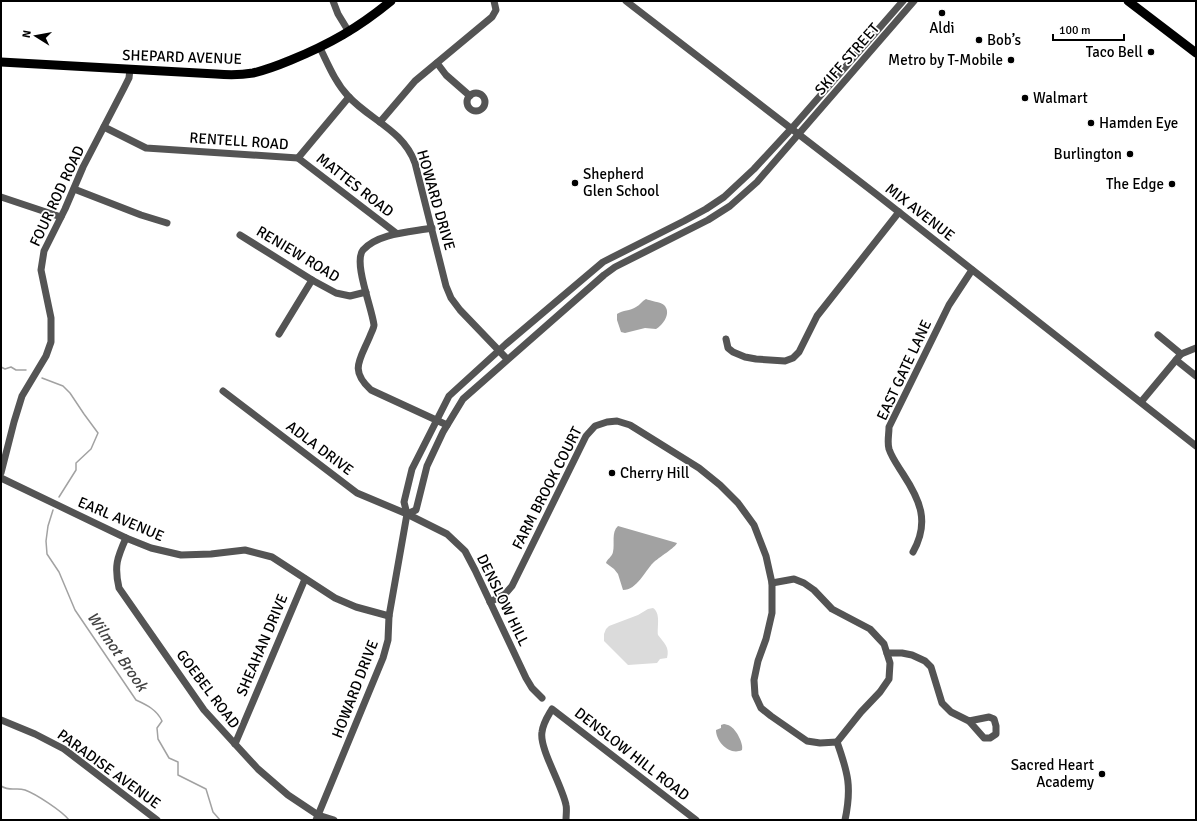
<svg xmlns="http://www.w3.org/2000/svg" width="1197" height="821" font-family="Signika,sans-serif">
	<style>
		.green { fill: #dbdbdb }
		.water { fill: #a2a2a2 }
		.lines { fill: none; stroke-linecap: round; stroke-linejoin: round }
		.stream { stroke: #a2a2a2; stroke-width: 1.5 }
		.minor { stroke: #545454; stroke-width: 7 }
		.major { stroke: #000; stroke-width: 9 }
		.poi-dot { fill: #000; stroke: #fff; stroke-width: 1.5 }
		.labels { text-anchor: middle; stroke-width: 3.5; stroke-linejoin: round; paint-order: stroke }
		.poi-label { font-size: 15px; fill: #000; stroke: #fff; text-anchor: start }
		.street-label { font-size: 15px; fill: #000; stroke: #fff }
		.water-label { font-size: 16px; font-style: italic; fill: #434343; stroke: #fff }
	</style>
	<rect width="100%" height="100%" fill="#fff"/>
	<!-- green -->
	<path class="green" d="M653,608C661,613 657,627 658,635C664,643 670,647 667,658L660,659L657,663L628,665L604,641V634L606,629L609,626L638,615L648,609Z"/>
	<!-- water -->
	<g class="water">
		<path d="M646,299C650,301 661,302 664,305C672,313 663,325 656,329L645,328L625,333L621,332L617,320V314C623,310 630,311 636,307C640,305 642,301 646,299Z"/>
		<path d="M618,526L677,543C676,547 658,558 653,563C645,571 637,590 623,590L618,574L614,569L606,563C607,559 612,557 613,552C615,544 611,532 618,526Z"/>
		<path d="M724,724C725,724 729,725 730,726C736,729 744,744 742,750C730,756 716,742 716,730L721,728V725Z"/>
	</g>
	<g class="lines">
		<!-- stream -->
		<g class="stream">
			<polyline points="1,367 5,369 11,367 16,370 26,370"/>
			<polyline points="42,378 63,386 70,393 84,414 98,433 91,449 76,463 76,470 59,497"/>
			<path d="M53,510L48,526L46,541L47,554L59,572L75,610L136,700C147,705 157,710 162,721L157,728L158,739L169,758L178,762V775L206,789L213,812L220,820"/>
			<path d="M1,786C11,792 15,787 25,790C36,794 62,811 69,820"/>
		</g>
		<!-- minor -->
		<g class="minor">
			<polyline points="333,1 338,14 349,32"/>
			<polyline points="626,1 876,194 1196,446"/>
			<path d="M320,48C328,64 335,82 348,96C370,120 403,130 415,163L446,286L451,298L460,310L507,359"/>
			<polyline points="437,63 446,75 470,96"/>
			<circle cx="476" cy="102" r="9"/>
			<polyline points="380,122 415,81 492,17 496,10 494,1"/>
			<polyline points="104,127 146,148 298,158 349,97"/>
			<polyline points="298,158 396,233"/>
			<polyline points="74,189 141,215 167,223"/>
			<polyline points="1,197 61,217"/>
			<path d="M432,228C411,232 378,233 363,250C353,262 372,308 374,325C374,328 371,333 370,336C360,360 349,370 371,390L447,425"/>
			<polyline points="240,235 312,280 336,293 350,296 366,292"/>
			<polyline points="279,334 312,280"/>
			<polyline points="726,339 728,348 733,352 745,357 756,359 785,361 793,358 799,352 817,316 899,212"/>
			<polyline points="1181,354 1196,348"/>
			<polyline points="1176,360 1196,376"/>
			<polyline points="223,391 357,493 407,514 447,534 465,551 475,570 526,678 532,688 542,698"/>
			<polyline points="1141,402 1181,354 1158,335"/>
			<polyline points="1,473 14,422 22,396 46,356 51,342 51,318 41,270 44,251 65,209 83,167 124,88 129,78 130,69"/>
			<polyline points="1,478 126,538 151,548 181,555 211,554 245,550 272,557 335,598 356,607 389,616"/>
			<polyline points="407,514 416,510 427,466 443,432 463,399 604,275 615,267 708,220 730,206 757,182 914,1"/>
			<path d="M126,538C117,558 114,566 119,588L204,710L235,744L258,769L288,795L318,815L334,820"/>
			<path d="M913,552C930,522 920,500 903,474C898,466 892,458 889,449C887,442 889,435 889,427L949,305L972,270"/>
			<polyline points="772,583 794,579 804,583 814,590 832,609 870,629 884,644 890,663 889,679 880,692 861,712 837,742"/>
			<path d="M490,602L505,594L512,586L586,436L595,426L607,422L617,421L630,425L699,468L720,485L738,503L754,525L766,556L772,583V613L766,639L758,661L754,680L755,695L761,708L771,716L807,741L820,743L837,742C848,773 852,787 845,820"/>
			<polyline points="887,653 902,653 912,655 925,661 931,667 942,703 951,712 969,721 984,738 990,738 996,734 996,726 994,719 989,717 969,721"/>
			<polyline points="1,720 35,734 64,749 157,820"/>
			<polyline points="235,744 305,579"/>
			<polyline points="316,820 383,658 388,640 389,616 407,514 404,502 412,469 449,396 506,344 603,262 684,221 706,209 724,197 754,169 792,128 903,1"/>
			<path d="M566,820C566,815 567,809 566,805C562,785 539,748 542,732C543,723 548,716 552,709L696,820"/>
		</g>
		<!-- major -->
		<g class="major">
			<polyline points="1128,1 1196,53"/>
			<path d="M1,62L216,74C228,75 241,75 253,73C266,70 279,65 291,60C330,44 358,28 391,1"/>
		</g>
	</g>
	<!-- markers -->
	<g class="poi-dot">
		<circle cx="942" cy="13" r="4"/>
		<circle cx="979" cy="40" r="4"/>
		<circle cx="1151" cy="52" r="4"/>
		<circle cx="1011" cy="60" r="4"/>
		<circle cx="1025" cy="98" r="4"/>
		<circle cx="1091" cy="123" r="4"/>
		<circle cx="1130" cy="154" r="4"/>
		<circle cx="575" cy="183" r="4"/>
		<circle cx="1172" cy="184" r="4"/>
		<circle cx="612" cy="473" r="4"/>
		<circle cx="1102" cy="774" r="4"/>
	</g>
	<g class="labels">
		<!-- poi labels -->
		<g class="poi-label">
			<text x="942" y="33" text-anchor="middle">Aldi</text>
			<text x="987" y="45">Bob’s</text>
			<text x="1143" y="57" text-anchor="end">Taco Bell</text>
			<text x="1003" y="65" text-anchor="end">Metro by T-Mobile</text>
			<text x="1033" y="103">Walmart</text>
			<text x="1099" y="128">Hamden Eye</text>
			<text x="1122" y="159" text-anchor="end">Burlington</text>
			<text x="583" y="179">Shepherd<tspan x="583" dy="17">Glen School</tspan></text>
			<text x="1164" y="189" text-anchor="end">The Edge</text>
			<text x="620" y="478">Cherry Hill</text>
			<text x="1094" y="770" text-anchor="end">Sacred Heart<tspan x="1094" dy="17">Academy</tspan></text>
		</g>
		<!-- street labels -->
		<g class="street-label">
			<text transform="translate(182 57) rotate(2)" y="5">SHEPARD AVENUE</text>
			<text transform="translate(847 59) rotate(-49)" y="5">SKIFF STREET</text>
			<text transform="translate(239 141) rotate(4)" y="5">RENTELL ROAD</text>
			<text transform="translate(355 185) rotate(38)" y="5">MATTES ROAD</text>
			<text transform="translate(57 196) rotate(-65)" y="5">FOUR ROD ROAD</text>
			<text transform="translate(436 200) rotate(74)" y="5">HOWARD DRIVE</text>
			<text transform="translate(920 212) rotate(38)" y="5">MIX AVENUE</text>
			<text transform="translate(298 254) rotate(31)" y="5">RENIEW ROAD</text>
			<text transform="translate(904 370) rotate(-65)" y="5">EAST GATE LANE</text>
			<text transform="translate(320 448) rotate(37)" y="5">ADLA DRIVE</text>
			<text transform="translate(547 488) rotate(-63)" y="5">FARM BROOK COURT</text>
			<text transform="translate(121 519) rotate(23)" y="5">EARL AVENUE</text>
			<text transform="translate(503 600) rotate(64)" y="5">DENSLOW HILL</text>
			<text transform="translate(262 645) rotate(-67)" y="5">SHEAHAN DRIVE</text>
			<text transform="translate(208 689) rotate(53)" y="5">GOEBEL ROAD</text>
			<text transform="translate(355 689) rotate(-69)" y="5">HOWARD DRIVE</text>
			<text transform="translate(632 754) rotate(38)" y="5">DENSLOW HILL ROAD</text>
			<text transform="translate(109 769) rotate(36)" y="5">PARADISE AVENUE</text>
		</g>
		<!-- water labels -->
		<g class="water-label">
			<text transform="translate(118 651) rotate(55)" y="6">Wilmot Brook</text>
		</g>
	</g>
	<!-- border -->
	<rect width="1197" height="821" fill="none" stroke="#000000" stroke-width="4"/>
	<!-- north arrow -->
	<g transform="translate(36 36) rotate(281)" stroke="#ffffff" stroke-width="3" paint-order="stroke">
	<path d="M0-3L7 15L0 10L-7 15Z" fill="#000000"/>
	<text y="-6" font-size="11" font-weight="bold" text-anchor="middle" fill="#000000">N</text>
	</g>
	<!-- scale -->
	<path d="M1053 34v6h71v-6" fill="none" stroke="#000000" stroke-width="2"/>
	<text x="1059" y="34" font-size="12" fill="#000000" stroke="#ffffff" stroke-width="3" paint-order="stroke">100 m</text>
</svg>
